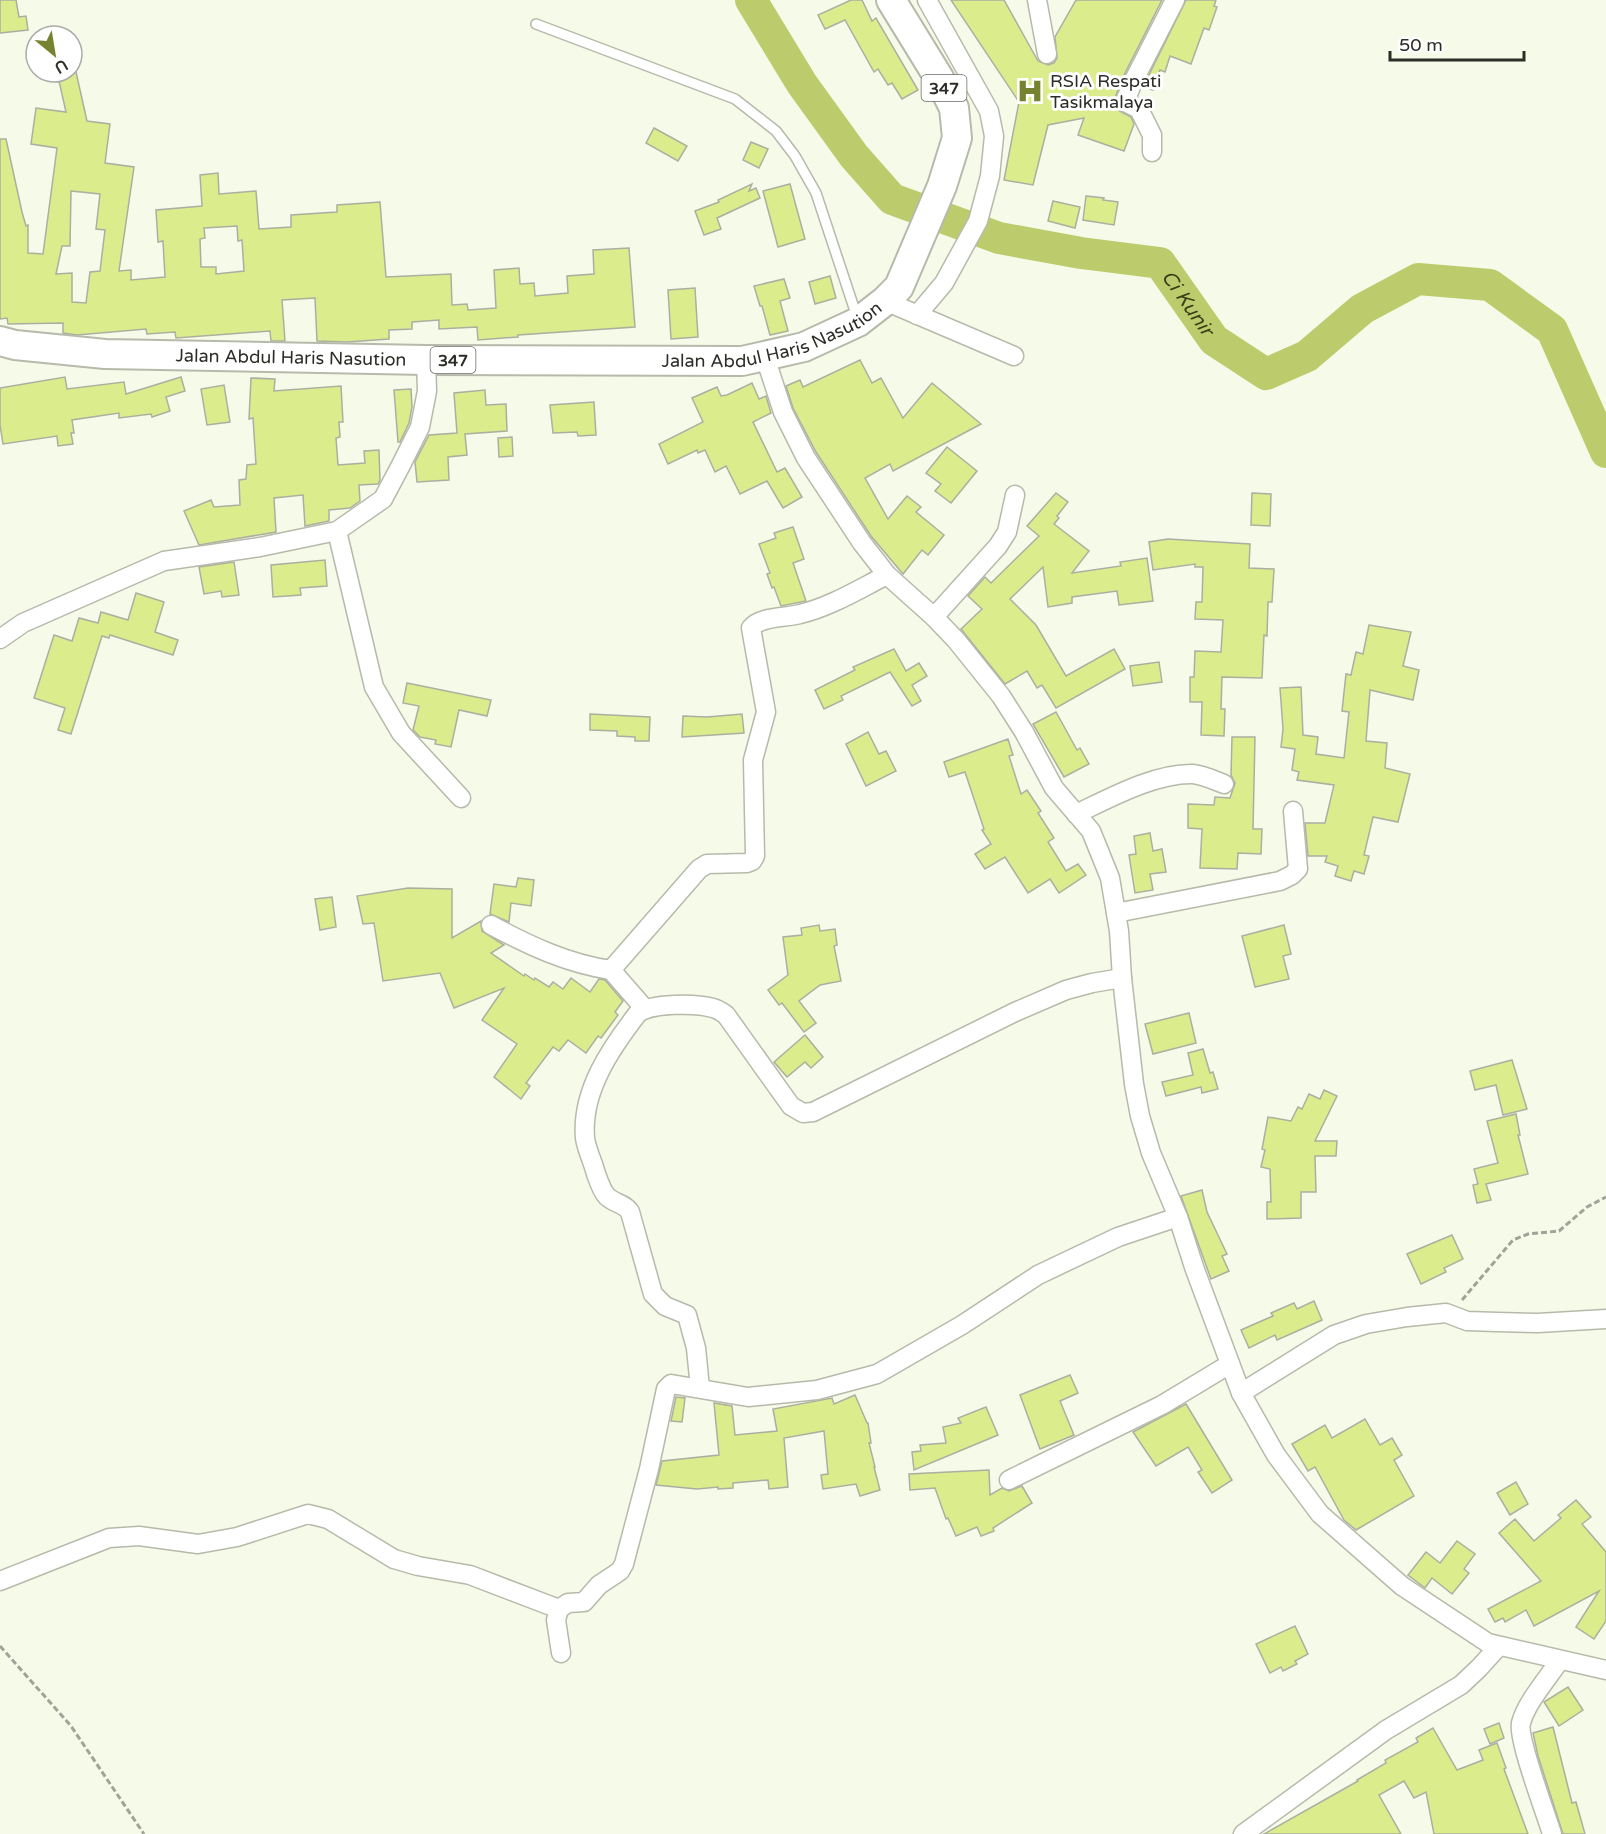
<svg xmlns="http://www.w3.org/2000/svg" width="1606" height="1834" font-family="'Varela Round',sans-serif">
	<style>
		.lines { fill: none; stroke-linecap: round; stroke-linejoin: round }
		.river { stroke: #bccc6d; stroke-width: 32 }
		.building { fill: #dbec8d; stroke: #acafa0; stroke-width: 1.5; fill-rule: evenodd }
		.service-casing { stroke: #b7baaa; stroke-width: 12 }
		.minor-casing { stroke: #b7baaa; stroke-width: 21 }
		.primary-casing { stroke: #b7baaa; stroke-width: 32 }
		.path { stroke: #a0a397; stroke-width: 3; stroke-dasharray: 6 3; stroke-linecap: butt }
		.service { stroke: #fff; stroke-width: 9 }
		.minor { stroke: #fff; stroke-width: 18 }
		.primary { stroke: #fff; stroke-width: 28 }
		.labels { text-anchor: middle; stroke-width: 6; stroke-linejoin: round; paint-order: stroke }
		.shield { fill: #fff; stroke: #6b6c68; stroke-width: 1.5 }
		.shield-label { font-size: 16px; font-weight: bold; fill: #2c2d27 }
		.poi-label { font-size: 18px; fill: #2c2d27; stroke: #fff; text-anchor: start }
		.street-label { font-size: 18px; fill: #2c2d27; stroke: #fff }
		.water-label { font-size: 20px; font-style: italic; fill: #3a4019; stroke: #fff }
	</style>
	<rect width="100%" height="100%" fill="#f6fae9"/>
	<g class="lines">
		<!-- river -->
		<path class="river" id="s1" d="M751,0L802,84L854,156L892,199L999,238L1081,253L1160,263L1214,340L1266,374L1307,356L1362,309L1418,279L1490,285L1552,330L1606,452"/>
	</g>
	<!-- building -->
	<g class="building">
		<polygon points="0,0 16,0 19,17 26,16 28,30 0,33"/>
		<polygon points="851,0 862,0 872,21 876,18 918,90 902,99 892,83 888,85 878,69 874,72 845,20 825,29 818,15"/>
		<polygon points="951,0 1004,0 1038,61 1048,65 1054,63 1057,58 1055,37 1076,0 1162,0 1122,79 1115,98 1116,109 1131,117 1134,124 1124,151 1078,135 1084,118 1048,125 1033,185 1004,180 1019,102"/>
		<polygon points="1186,0 1216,0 1214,6 1217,7 1209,30 1204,28 1191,64 1170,56 1165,72 1160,70 1153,90 1143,87"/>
		<path d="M57,72H76L87,121L110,124L105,163L134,167L119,271L131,270V280L165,277L163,241L158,242L156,210L202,206L200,175L218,173L219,194L256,191L259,229L291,227V215L337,212V205L380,202L386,277L451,274L452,305L467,304L468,310L496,308L494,270L519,268L520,284L534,283L535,296L568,293L567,276L594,274L593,250L629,248L635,327L518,335V337L478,340L477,327L439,329V320L412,322V329L389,330V339L347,342L317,341L315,298L282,300L285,341H271L270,331L176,338L175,332L147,334L146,329L77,335L63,333V323L8,324L7,318L0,319V139H6L22,212L26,226L28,225V253L43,254L57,148L31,144L36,108L66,112ZM71,191L100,194L96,229L105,230L100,271L90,272L86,303L72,302V273L56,274L62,246H70ZM237,226L238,241L242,240L244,271L216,274V267H201L200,239L205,238L204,228Z"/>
		<polygon points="654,128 687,146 678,161 646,143"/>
		<polygon points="751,142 768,149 759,168 743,160"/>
		<polygon points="752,184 749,191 756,188 760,198 717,218 721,229 704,235 695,211 719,202 718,200"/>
		<polygon points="790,184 805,239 778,247 763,191"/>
		<polygon points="1086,196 1104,198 1103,200 1118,202 1114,225 1083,220"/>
		<polygon points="1053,201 1080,207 1075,228 1048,221"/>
		<polygon points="830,276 836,298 815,304 809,282"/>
		<polygon points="784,279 790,298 780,301 788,331 770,335 762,306 760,306 754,286"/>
		<polygon points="695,288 698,337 671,339 668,290"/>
		<polygon points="860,360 872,383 881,378 903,418 932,383 981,424 893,471 890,464 865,478 888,519 907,496 921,507 916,512 944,535 928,555 922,550 903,574 871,536 816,452 793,408 786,386 800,380 803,387"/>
		<polygon points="65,377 67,389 124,382 126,394 181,377 185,391 166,397 170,411 152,417 151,414 119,418 119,413 72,420 74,433 71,433 73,444 58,446 57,436 3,444 0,425 0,388"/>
		<polygon points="251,378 275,379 274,391 341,386 343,422 339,422 340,437 336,438 338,465 365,463 364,451 379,450 380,480 378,484 359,485 360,501 350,508 329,510 329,521 305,526 303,495 274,498 276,532 199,545 184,511 211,500 214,507 240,505 239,480 246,479 247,465 256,464 253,418 249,419"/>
		<polygon points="752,383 759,399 766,396 771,413 753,422 777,472 785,468 802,497 783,508 767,481 740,494 726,466 715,472 705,450 698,453 697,450 668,464 659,444 703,422 692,398 717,387 721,396 727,395"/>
		<polygon points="224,385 230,422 207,425 201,389"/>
		<polygon points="411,389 412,407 409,423 400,442 398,442 394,390"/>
		<polygon points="485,390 486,405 506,404 507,431 465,434 467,455 448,457 449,480 417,482 415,462 429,435 457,433 454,393"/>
		<polygon points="594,402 596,435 578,436 577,432 553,433 550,405"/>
		<polygon points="512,437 513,456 499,457 498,438"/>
		<polygon points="947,447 977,471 951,503 935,491 941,484 926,473"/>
		<polygon points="1056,493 1068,502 1057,516 1059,518 1054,524 1089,551 1072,573 1121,566 1120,562 1147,558 1153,601 1119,605 1117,591 1072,597 1072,603 1048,607 1043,567 1010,599 1036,625 1066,676 1114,649 1125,669 1056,708 1042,685 1037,688 1027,671 1005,684 961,629 982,609 968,596 985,577 991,583 1039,536 1027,526"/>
		<polygon points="1252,493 1271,494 1270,526 1251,525"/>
		<polygon points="793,527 804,559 793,563 806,601 781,606 774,587 772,588 767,574 770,573 759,544 776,538 774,533"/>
		<polygon points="1168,539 1250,544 1249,568 1274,569 1272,602 1268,602 1267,636 1264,635 1262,678 1222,677 1221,709 1225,709 1224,736 1201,735 1202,702 1190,702 1190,677 1194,677 1195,651 1221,652 1223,620 1195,619 1196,602 1202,602 1203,567 1195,567 1195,564 1153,570 1149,542"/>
		<polygon points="325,560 327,586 300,588 301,595 273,597 271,565"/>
		<polygon points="234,562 239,595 222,597 221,591 204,594 199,567"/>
		<polygon points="136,593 164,602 155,632 178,640 173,655 110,635 109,638 102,636 71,734 58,730 65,708 34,698 54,635 72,641 79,618 98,623 101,612 128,620"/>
		<polygon points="1369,625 1411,632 1403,666 1419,670 1413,700 1370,690 1366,741 1387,743 1385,768 1410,774 1398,822 1373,817 1364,855 1369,856 1364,874 1354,871 1351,881 1335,876 1338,866 1325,862 1327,856 1308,856 1305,823 1325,823 1334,785 1297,780 1299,772 1292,770 1295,749 1281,747 1283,729 1280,688 1301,687 1303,735 1318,737 1316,754 1344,758 1349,712 1342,711 1346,674 1351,675 1356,652 1363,654"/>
		<polygon points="894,649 906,671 919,663 927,676 912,685 921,701 912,706 890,672 841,696 843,700 824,709 815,690 855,670 853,667"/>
		<polygon points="1159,662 1162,682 1133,686 1130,666"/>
		<polygon points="407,683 491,700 487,716 459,710 451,747 435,744 436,740 420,737 413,730 419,706 403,703"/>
		<polygon points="1056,712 1077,750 1080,748 1089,764 1064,777 1033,724"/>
		<polygon points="590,714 650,717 649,741 635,741 635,737 617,736 617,731 590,730"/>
		<polygon points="742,714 744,733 682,737 683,716 707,717"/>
		<polygon points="868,732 879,754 886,751 896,771 866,786 846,744"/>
		<polygon points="1232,737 1255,737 1253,829 1262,829 1261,854 1238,853 1237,869 1200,868 1202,829 1188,828 1188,804 1214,805 1215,797 1230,798 1235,783 1231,775"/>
		<polygon points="1008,739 1013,755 1009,756 1021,794 1027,790 1041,811 1038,813 1054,838 1048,842 1066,871 1078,864 1086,875 1059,893 1050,879 1028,893 1005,857 985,869 975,854 991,844 982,830 984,829 965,772 949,777 944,762"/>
		<polygon points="1150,833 1153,851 1162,849 1166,872 1150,874 1153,890 1135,893 1129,855 1136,854 1134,836"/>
		<polygon points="518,878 534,880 531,906 511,903 509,922 490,914 494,884 516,887"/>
		<polygon points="408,888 452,889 452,938 481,921 482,931 504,945 491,953 524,976 525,974 534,980 535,978 549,987 553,982 563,989 571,978 590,992 599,979 605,980 623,1001 615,1012 618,1015 601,1038 598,1036 586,1053 568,1040 559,1051 553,1047 526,1083 530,1086 521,1099 494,1077 517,1044 482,1020 504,988 454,1008 440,973 383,981 374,923 363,924 357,896"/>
		<polygon points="332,897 336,927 320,930 315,899"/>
		<polygon points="819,925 820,931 835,929 837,945 834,946 841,981 820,985 799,1001 816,1023 804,1032 782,1003 779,1005 768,990 788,975 783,937 802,935 801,928"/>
		<polygon points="1284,925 1291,954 1283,956 1289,979 1255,987 1242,936"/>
		<polygon points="1189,1013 1196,1043 1153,1054 1145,1024"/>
		<polygon points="805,1035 823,1057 811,1068 805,1062 787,1077 774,1062"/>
		<polygon points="1203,1049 1210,1073 1213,1072 1218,1089 1202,1093 1201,1087 1166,1096 1162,1082 1193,1075 1188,1053"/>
		<polygon points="1512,1060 1527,1109 1503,1115 1496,1085 1475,1090 1470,1071"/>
		<polygon points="1324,1090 1337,1096 1315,1141 1337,1141 1336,1156 1315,1156 1316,1192 1301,1192 1301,1218 1267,1219 1267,1202 1271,1202 1270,1169 1261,1167 1265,1150 1262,1149 1268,1117 1291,1121 1298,1107 1302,1109 1309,1094 1320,1099"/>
		<polygon points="1516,1114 1520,1135 1518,1135 1528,1174 1486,1184 1491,1200 1477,1203 1473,1185 1478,1184 1474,1169 1498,1163 1487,1121"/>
		<polygon points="1202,1190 1207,1212 1227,1254 1222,1256 1229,1271 1211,1279 1181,1196"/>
		<polygon points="1452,1235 1463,1259 1444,1268 1446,1272 1421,1284 1407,1254"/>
		<polygon points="1314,1301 1322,1320 1277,1340 1275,1335 1249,1348 1241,1330 1273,1316 1271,1313 1294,1303 1297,1309"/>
		<polygon points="1070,1375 1078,1393 1060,1401 1074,1435 1040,1449 1020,1395"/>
		<polygon points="855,1395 867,1423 868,1423 871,1443 869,1443 875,1467 874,1467 880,1490 860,1496 856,1484 823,1489 821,1475 828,1474 824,1431 784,1438 788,1487 769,1489 768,1480 733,1483 733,1488 718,1489 718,1487 697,1489 656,1485 662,1461 719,1455 714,1403 732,1406 735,1435 777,1431 773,1409 832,1398 834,1404"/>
		<polygon points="676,1397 685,1398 682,1422 671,1421"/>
		<polygon points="1186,1404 1232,1480 1212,1493 1198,1472 1202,1470 1188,1447 1156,1466 1133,1432"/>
		<polygon points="986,1407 998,1435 914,1470 912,1452 921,1451 920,1445 946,1443 943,1427 961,1423 958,1418"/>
		<polygon points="1365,1419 1380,1445 1392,1438 1402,1455 1394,1460 1414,1496 1356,1530 1344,1520 1315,1467 1308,1471 1292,1444 1325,1425 1332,1438"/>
		<polygon points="989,1470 990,1495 1002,1488 1009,1491 1022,1486 1032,1503 993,1528 994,1531 981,1536 977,1527 956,1536 948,1518 946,1519 935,1488 910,1490 909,1474"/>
		<polygon points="1516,1482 1528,1504 1510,1515 1497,1493"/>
		<polygon points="1576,1500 1591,1517 1582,1524 1606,1552 1606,1621 1594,1639 1576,1627 1599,1591 1534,1626 1526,1610 1505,1622 1503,1618 1495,1622 1488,1609 1541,1581 1499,1533 1515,1519 1534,1541 1561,1518 1558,1515"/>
		<polygon points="1457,1541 1475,1554 1464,1569 1469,1573 1452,1594 1432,1578 1425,1588 1408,1575 1426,1552 1440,1563"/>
		<polygon points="1295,1626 1308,1654 1295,1661 1297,1664 1283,1671 1281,1667 1270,1673 1256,1644"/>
		<polygon points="1568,1687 1583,1710 1559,1726 1544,1702"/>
		<polygon points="1499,1723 1504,1738 1490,1744 1484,1729"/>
		<polygon points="1553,1727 1572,1803 1576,1802 1585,1834 1563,1834 1538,1756 1533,1733"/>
		<polygon points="1433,1728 1457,1770 1483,1760 1479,1750 1497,1743 1506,1768 1504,1769 1528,1834 1434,1834 1426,1792 1414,1798 1404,1781 1379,1795 1401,1834 1264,1834 1358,1781 1357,1780 1386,1763 1385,1760 1418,1742 1416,1738"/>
	</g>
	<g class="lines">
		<!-- service casing -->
		<g class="service-casing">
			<polyline id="service" points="536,24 735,99 776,131 795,156 816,193 857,317"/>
		</g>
		<!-- minor casing -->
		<g class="minor-casing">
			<g id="minor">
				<polyline points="1037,0 1047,54"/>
				<polyline points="1152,152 1152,135 1139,109 1125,102 1132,84 1175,0"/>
				<polyline points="885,301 1014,356"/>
				<polyline points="917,315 944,283 978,221 990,176 994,136 989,111 927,0"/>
				<polyline points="765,357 783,412 806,458 862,543 887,575 934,617 956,640 1001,696 1024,732 1054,788 1091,831 1110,878 1119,931 1122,978 1134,1084 1140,1116 1151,1153 1178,1217 1194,1267 1241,1393 1276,1455 1320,1514 1402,1586 1488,1643 1606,1670"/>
				<polyline points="337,531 374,687 401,733 461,798"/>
				<polyline points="934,617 998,546 1007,532 1015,495"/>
				<polyline points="0,639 23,623 164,561 260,547 337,531 383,499 401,465 420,427 427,391 426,360"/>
				<path d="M1076,814C1110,798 1155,773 1193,774C1203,775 1214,780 1224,784"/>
				<polyline points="1116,913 1280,881 1292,875 1298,869 1293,811"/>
				<path d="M491,925C528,945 568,964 611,970L699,869L707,864L747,863L752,861L755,856L753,760L766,712L751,628C760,616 786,618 800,614C830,607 859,589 887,575"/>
				<polyline points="611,970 645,1009"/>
				<path d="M700,1388L696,1348L687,1315L665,1306L653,1294L630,1212C624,1202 612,1204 605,1194C599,1185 596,1174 593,1164C590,1156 586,1146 585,1138C581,1091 611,1048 638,1013C652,1003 696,1003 713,1008C717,1009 722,1012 726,1015L791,1106L803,1113L813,1112L1015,1012L1066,990L1092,983L1122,978"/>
				<polyline points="1241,1393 1334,1335 1366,1324 1407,1317 1446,1313 1467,1321 1497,1322 1538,1323 1606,1319"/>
				<polyline points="1009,1480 1162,1405 1230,1364"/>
				<polyline points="0,1581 109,1538 139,1536 198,1544 237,1537 308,1514 328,1519 394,1559 418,1566 470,1575 559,1609"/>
				<polyline points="561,1653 556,1620 559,1609 568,1603 584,1602 599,1585 620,1571 624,1564 649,1469 666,1389 671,1384 748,1397 817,1390 877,1374 962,1325 1038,1275 1118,1237 1178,1217"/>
				<polyline points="1243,1834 1386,1730 1461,1685 1479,1668 1499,1646"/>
				<path d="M1552,1834C1546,1814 1517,1738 1521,1723C1526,1703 1548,1678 1560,1660"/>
			</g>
		</g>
		<!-- primary casing -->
		<g class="primary-casing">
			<g id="primary">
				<path id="s2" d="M0,341L15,345L105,354L426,360L742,361L804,347L858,322L885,301L899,287L942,186L957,138L954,108L939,78L891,0"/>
			</g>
		</g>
		<!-- path -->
		<g class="path">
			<polyline points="1462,1300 1513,1240 1528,1234 1559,1231 1587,1207 1606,1197"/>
			<polyline points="0,1646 71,1726 144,1834"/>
		</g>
		<!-- service -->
		<use href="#service" class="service"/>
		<!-- minor -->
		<use href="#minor" class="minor"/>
		<!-- primary -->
		<use href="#primary" class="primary"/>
	</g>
	<!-- icons -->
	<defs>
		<g id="hospital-bare" transform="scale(2.07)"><path d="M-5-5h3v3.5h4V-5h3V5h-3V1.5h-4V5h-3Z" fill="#768230" stroke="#fff" stroke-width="2.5" paint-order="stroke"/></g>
	</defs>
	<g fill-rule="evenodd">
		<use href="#hospital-bare" x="1030" y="91"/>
	</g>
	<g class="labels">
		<!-- shield labels -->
		<g class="shield">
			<rect x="921.5" y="75" width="45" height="26" rx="4.5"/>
			<rect x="430.5" y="347" width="45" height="26" rx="4.5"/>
		</g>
		<g class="shield-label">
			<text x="944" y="94">347</text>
			<text x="453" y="366">347</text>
		</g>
		<!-- poi labels -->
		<g class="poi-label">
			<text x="1050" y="87">RSIA Respati<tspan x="1050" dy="21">Tasikmalaya</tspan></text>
		</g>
		<!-- street labels -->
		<g class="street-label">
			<text dy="6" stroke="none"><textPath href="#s2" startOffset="778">Jalan Abdul Haris Nasution</textPath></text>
			<text dy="6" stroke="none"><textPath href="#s2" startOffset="292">Jalan Abdul Haris Nasution</textPath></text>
		</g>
		<!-- water labels -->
		<g class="water-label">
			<text dy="7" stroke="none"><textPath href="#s1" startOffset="570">Ci Kunir</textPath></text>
		</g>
	</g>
	<!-- north arrow -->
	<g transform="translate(54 54) rotate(150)"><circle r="28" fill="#ffffff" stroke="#ababa9" stroke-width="1.5"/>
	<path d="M0-4.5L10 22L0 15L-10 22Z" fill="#768230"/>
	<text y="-9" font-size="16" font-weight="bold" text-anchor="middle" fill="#2c2d27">U</text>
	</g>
	<!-- scale -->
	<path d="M1390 51v9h134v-9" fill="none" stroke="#2c2d27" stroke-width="3"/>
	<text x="1399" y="51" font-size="18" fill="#2c2d27" stroke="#ffffff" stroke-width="4.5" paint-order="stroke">50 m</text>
</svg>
